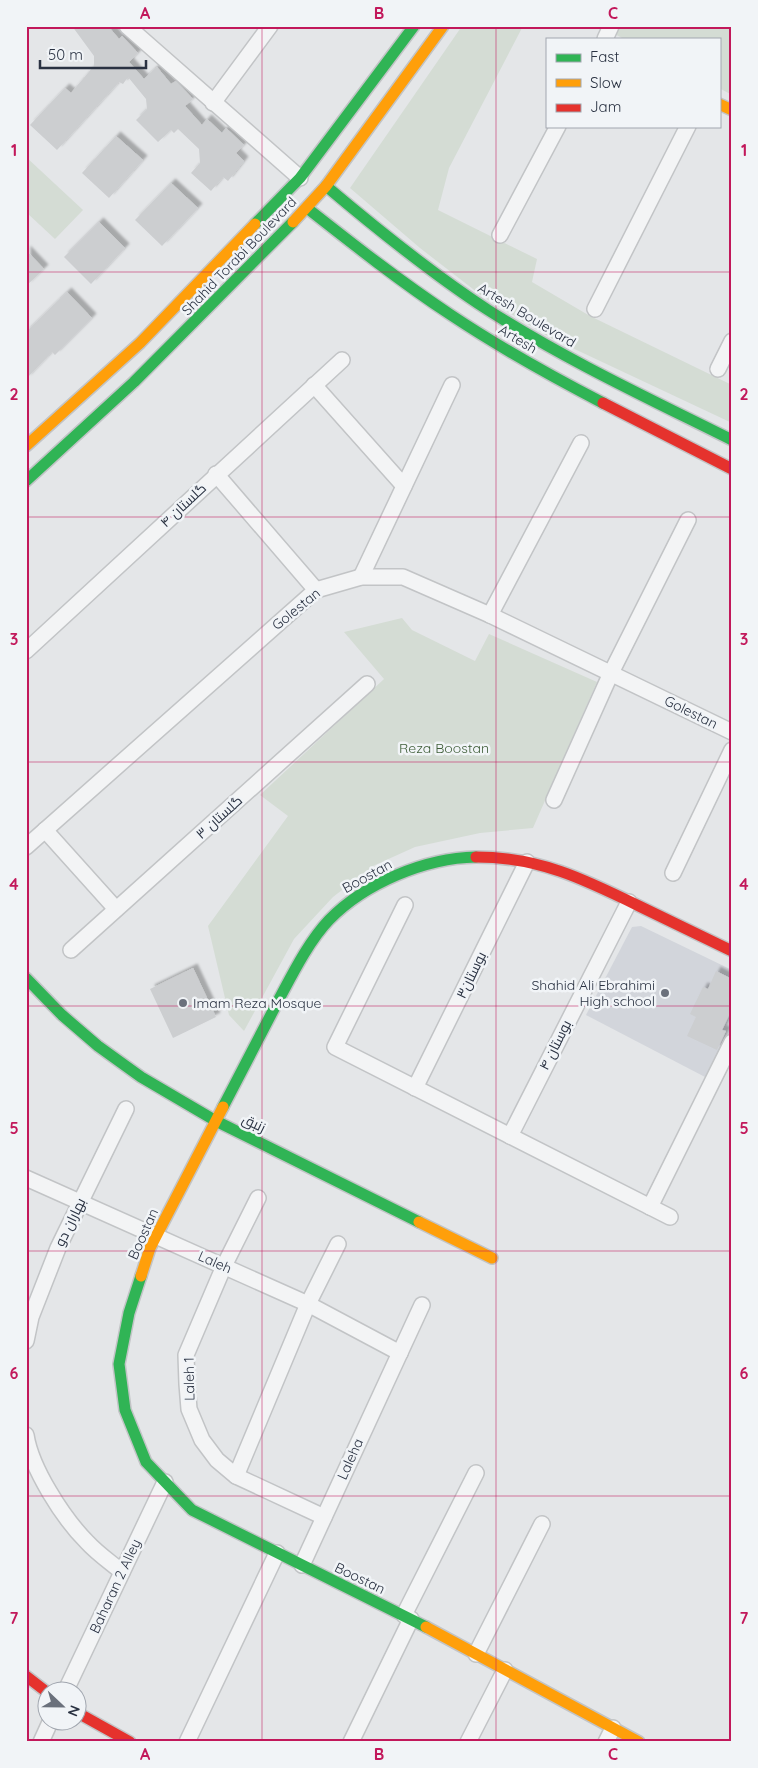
<svg xmlns="http://www.w3.org/2000/svg" width="758" height="1768" font-family="Quicksand,Cairo,sans-serif">
	<style>
		.built { fill: #d2d5db }
		.green { fill: #d4dcd4 }
		.building { fill: #ccced0; filter: url(#shadow) }
		.lines { fill: none; stroke-linecap: round; stroke-linejoin: round }
		.street-casing { stroke: #c2c4c6; stroke-width: 18 }
		.fast-casing { stroke: #c2c4c6; stroke-width: 14 }
		.slow-casing { stroke: #c2c4c6; stroke-width: 14 }
		.jam-casing { stroke: #c2c4c6; stroke-width: 14 }
		.street { stroke: #f3f4f5; stroke-width: 15 }
		.fast { stroke: #30b455; stroke-width: 11 }
		.slow { stroke: #ff9f0a; stroke-width: 11 }
		.jam { stroke: #e5322d; stroke-width: 11 }
		.grid { fill: none; stroke: #c2185b; stroke-width: 1; stroke-opacity: 0.55 }
		.poi-dot { fill: #6b717c; stroke: #f1f4f7; stroke-width: 2 }
		.labels { text-anchor: middle; stroke-width: 5; stroke-linejoin: round; paint-order: stroke }
		.street-label { font-size: 14px; fill: #2a3242; stroke: #f1f4f7 }
		.park-label { font-size: 14px; fill: #3e5d38; stroke: #f1f4f7 }
		.poi-label { font-size: 14px; fill: #2a3242; stroke: #f1f4f7; text-anchor: end }
		.neatline { fill: none; stroke: #c2185b; stroke-width: 2 }
		.grid-label { font-size: 16px; text-anchor: middle; font-weight: bold; fill: #c2185b }
	</style>
	<defs>
		<filter id="shadow"><feDropShadow dx="4.5" dy="-4.5" stdDeviation="1" flood-color="#0004"/></filter>
	</defs>
	<rect width="100%" height="100%" fill="#e4e6e8"/>
	<!-- built -->
	<polygon class="built" points="641,926 732,970 732,1031 707,1078 586,1015 632,927"/>
	<!-- green -->
	<g class="green">
		<polygon points="462,26 523,26 449,168 438,210 537,259 532,282 590,316 732,385 732,423 549,337 482,296 420,248 350,188"/>
		<polygon points="600,26 732,26 732,95 719,88 719,39 624,39"/>
		<polygon points="26,157 83,210 55,239 26,212"/>
		<polygon points="402,618 412,630 475,661 489,634 597,682 533,828 480,833 415,847 373,866 333,897 294,939 244,1031 229,1015 208,926 288,816 260,795 384,679 344,632"/>
	</g>
	<!-- building -->
	<g class="building">
		<polygon points="72,26 108,26 119,39 122,36 138,53 129,62 144,79 157,67 171,84 176,81 193,99 185,106 202,125 207,119 222,133 226,128 244,145 236,153 244,161 228,181 223,177 211,191 191,173 200,163 199,149 178,129 174,133 171,130 158,142 136,120 147,109 146,99 128,77 123,84 119,82 57,150 30,125 65,88 71,93 94,66 94,56"/>
		<polygon points="116,136 143,160 109,198 82,173"/>
		<polygon points="171,183 198,208 162,246 135,220"/>
		<polygon points="99,222 125,248 91,284 64,257"/>
		<polygon points="26,250 44,269 26,286"/>
		<polygon points="67,292 92,318 55,355 52,352 26,379 26,332"/>
		<polygon points="193,968 216,1017 173,1038 150,989"/>
		<polygon points="716,971 732,979 732,1009 722,1030 726,1031 717,1050 687,1036 696,1017 690,1014 703,987 708,989"/>
	</g>
	<g class="lines">
		<!-- street casing -->
		<g class="street-casing">
			<g id="street">
				<polyline points="127,26 300,178"/>
				<polyline points="605,39 611,26"/>
				<polyline points="213,103 270,26"/>
				<polyline points="500,235 558,126"/>
				<polyline points="595,309 688,126"/>
				<polyline points="718,369 732,341"/>
				<polyline points="314,385 404,486"/>
				<polyline points="216,474 316,590"/>
				<polyline points="361,577 452,385"/>
				<polyline points="490,615 581,443"/>
				<polyline points="26,651 342,360"/>
				<polyline points="554,800 611,673 688,520"/>
				<polyline points="45,830 116,909"/>
				<polyline points="26,847 316,590 361,577 403,577 490,615 732,732"/>
				<polyline points="673,873 732,750"/>
				<polyline points="405,905 335,1047 670,1217"/>
				<polyline points="71,950 367,684"/>
				<polyline points="415,1088 527,862"/>
				<polyline points="510,1136 629,902"/>
				<polyline points="26,1178 308,1304 400,1353"/>
				<polyline points="258,1198 224,1266 186,1355 187,1384 189,1409 202,1440 217,1460 236,1476 324,1517"/>
				<polyline points="650,1207 732,1042"/>
				<polyline points="26,1341 31,1317 58,1248 126,1109"/>
				<path d="M26,1435C31,1468 63,1518 87,1542C97,1553 110,1562 122,1572"/>
				<polyline points="236,1476 308,1304 338,1244"/>
				<polyline points="302,1565 422,1305"/>
				<polyline points="404,1615 476,1473"/>
				<polyline points="476,1654 542,1524"/>
				<polyline points="66,1690 165,1482"/>
				<polyline points="41,1742 51,1720"/>
				<polyline points="187,1742 277,1553"/>
				<polyline points="351,1742 411,1619"/>
				<polyline points="468,1742 505,1670"/>
				<polyline points="606,1742 613,1728"/>
			</g>
		</g>
		<!-- fast casing -->
		<g class="fast-casing">
			<g id="fast">
				<path d="M326,186C378,230 431,273 488,310C566,360 650,399 732,440"/>
				<path d="M307,208C354,245 401,282 451,315C499,347 551,376 603,403"/>
				<polyline points="255,224 300,178 414,26"/>
				<polyline points="26,481 134,382 293,222"/>
				<polyline points="26,978 62,1015 98,1046 141,1077 216,1121 419,1222"/>
				<path d="M223,1107C241,1073 259,1038 277,1003C291,977 308,942 329,920C365,883 425,858 476,857"/>
				<polyline points="141,1276 129,1313 119,1364 125,1410 146,1462 192,1510 426,1627"/>
			</g>
		</g>
		<!-- slow casing -->
		<g class="slow-casing">
			<g id="slow">
				<polyline points="719,104 732,110"/>
				<polyline points="293,222 326,186 443,26"/>
				<polyline points="26,446 140,343 255,224"/>
				<polyline points="419,1222 492,1258"/>
				<polyline points="141,1276 150,1248 223,1107"/>
				<polyline points="426,1627 639,1742"/>
			</g>
		</g>
		<!-- jam casing -->
		<g class="jam-casing">
			<g id="jam">
				<polyline points="603,403 732,469"/>
				<path d="M476,857C539,857 584,879 639,906C670,921 701,936 732,951"/>
				<polyline points="26,1676 48,1693"/>
				<polyline points="78,1713 130,1742"/>
			</g>
		</g>
		<!-- street -->
		<use href="#street" class="street"/>
		<!-- fast -->
		<use href="#fast" class="fast"/>
		<!-- slow -->
		<use href="#slow" class="slow"/>
		<!-- jam -->
		<use href="#jam" class="jam"/>
	</g>
	<!-- grid -->
	<path class="grid" d="M262,26V1742M496,26V1742M26,272H732M26,517H732M26,762H732M26,1006H732M26,1251H732M26,1496H732"/>
	<!-- markers -->
	<g class="poi-dot">
		<circle cx="665" cy="993" r="5"/>
		<circle cx="183" cy="1003" r="5"/>
	</g>
	<g class="labels">
		<!-- street labels -->
		<g class="street-label">
			<text transform="translate(239 256) rotate(-46)" y="5">Shahid Torabi Boulevard</text>
			<text transform="translate(527 315) rotate(31)" y="5">Artesh Boulevard</text>
			<text transform="translate(518 339) rotate(31)" y="5">Artesh</text>
			<text transform="translate(183 505) rotate(-43)" y="5">گلستان ۴</text>
			<text transform="translate(296 609) rotate(-39)" y="5">Golestan</text>
			<text transform="translate(691 712) rotate(26)" y="5">Golestan</text>
			<text transform="translate(219 817) rotate(-42)" y="5">گلستان ۳</text>
			<text transform="translate(367 876) rotate(-29)" y="5">Boostan</text>
			<text transform="translate(471 975) rotate(-64)" y="5">بوستان۳</text>
			<text transform="translate(555 1045) rotate(-63)" y="5">بوستان ۴</text>
			<text transform="translate(254 1123) rotate(26)" y="5">زنبق</text>
			<text transform="translate(70 1222) rotate(-64)" y="5">بهاران دو</text>
			<text transform="translate(143 1234) rotate(-66)" y="5">Boostan</text>
			<text transform="translate(215 1262) rotate(24)" y="5">Laleh</text>
			<text transform="translate(189 1379) rotate(-91)" y="5">Laleh 1</text>
			<text transform="translate(350 1459) rotate(-66)" y="5">Laleha</text>
			<text transform="translate(360 1578) rotate(26)" y="5">Boostan</text>
			<text transform="translate(115 1586) rotate(-65)" y="5">Baharan 2 Alley</text>
		</g>
		<!-- park labels -->
		<g class="park-label">
			<text x="444" y="753">Reza Boostan</text>
		</g>
		<!-- poi labels -->
		<g class="poi-label">
			<text x="655" y="990">Shahid Ali Ebrahimi<tspan x="655" dy="16">High school</tspan></text>
			<text x="193" y="1008" text-anchor="start">Imam Reza Mosque</text>
		</g>
	</g>
	<!-- border -->
	<rect width="758" height="1768" fill="none" stroke="#f1f4f7" stroke-width="55"/>
	<!-- legend -->
	<rect x="546" y="38" width="175" height="90" fill="#f1f4f7" stroke="#a1a6af"/>
	<rect x="556" y="54" width="25" height="8" fill="#30b455" stroke="#a1a6af"/>
	<text x="590" y="62" font-size="15" fill="#2a3242">Fast</text>
	<rect x="556" y="79" width="25" height="8" fill="#ff9f0a" stroke="#a1a6af"/>
	<text x="590" y="88" font-size="15" fill="#2a3242">Slow</text>
	<rect x="556" y="104" width="25" height="8" fill="#e5322d" stroke="#a1a6af"/>
	<text x="590" y="112" font-size="15" fill="#2a3242">Jam</text>
	<!-- north arrow -->
	<g transform="translate(62 1706) rotate(112)"><circle r="24" fill="#f1f4f7" stroke="#a1a6af"/>
	<path d="M0-4L9 19L0 12L-9 19Z" fill="#6b717c"/>
	<text y="-8" font-size="14" font-weight="bold" text-anchor="middle" fill="#2a3242">N</text>
	</g>
	<!-- scale -->
	<path d="M40 60v8h106v-8" fill="none" stroke="#2a3242" stroke-width="2.5"/>
	<text x="48" y="60" font-size="15" fill="#2a3242" stroke="#f1f4f7" stroke-width="4" paint-order="stroke">50 m</text>
	<rect x="28" y="28" width="702" height="1712" class="neatline"/>
	<g class="grid-label">
		<text x="145" y="19">A</text>
		<text x="379" y="19">B</text>
		<text x="613" y="19">C</text>
		<text x="14" y="156">1</text>
		<text x="744" y="156">1</text>
		<text x="14" y="400">2</text>
		<text x="744" y="400">2</text>
		<text x="14" y="645">3</text>
		<text x="744" y="645">3</text>
		<text x="14" y="890">4</text>
		<text x="744" y="890">4</text>
		<text x="14" y="1134">5</text>
		<text x="744" y="1134">5</text>
		<text x="14" y="1379">6</text>
		<text x="744" y="1379">6</text>
		<text x="14" y="1624">7</text>
		<text x="744" y="1624">7</text>
		<text x="145" y="1760">A</text>
		<text x="379" y="1760">B</text>
		<text x="613" y="1760">C</text>
	</g>
</svg>
